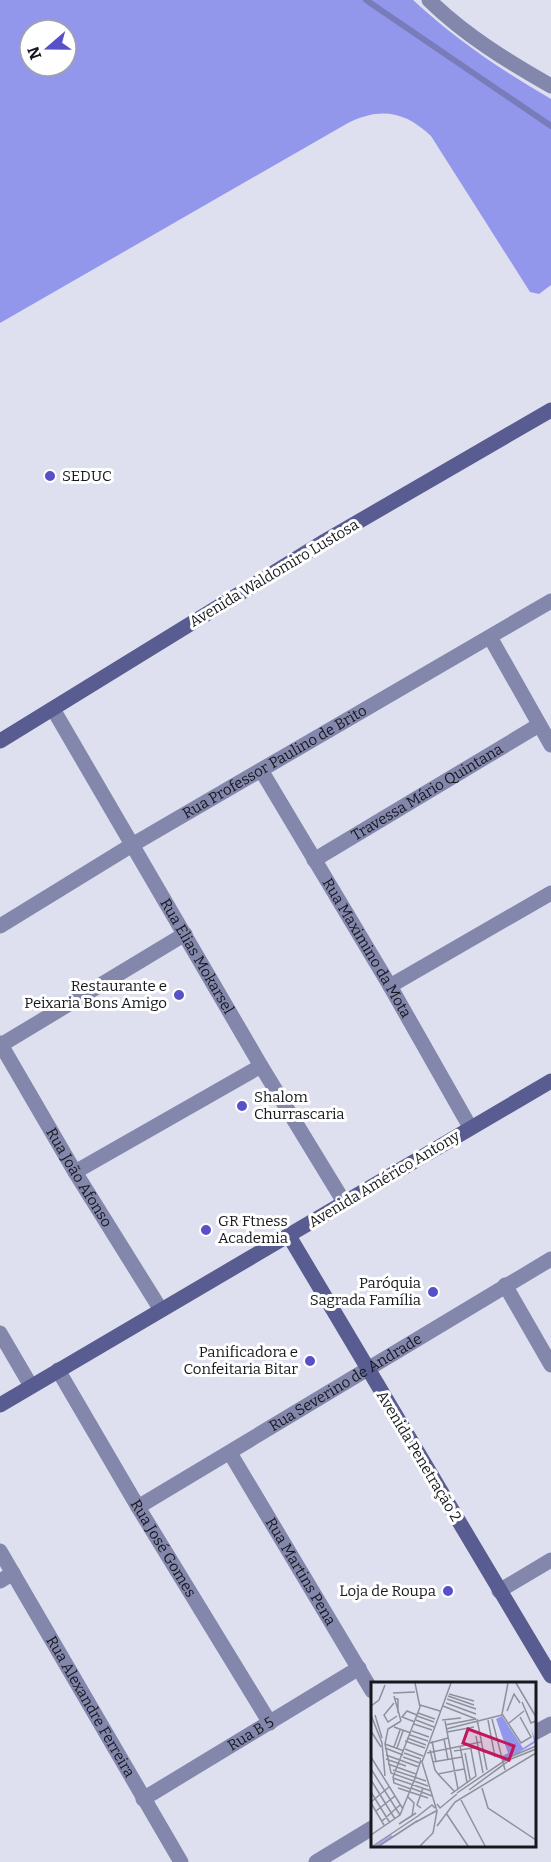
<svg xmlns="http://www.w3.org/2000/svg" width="551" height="1862" font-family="Bitter,serif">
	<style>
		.forest { fill: #9397eb; fill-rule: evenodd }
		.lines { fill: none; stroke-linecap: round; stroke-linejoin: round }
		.stream { stroke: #797cba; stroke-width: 6 }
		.street { stroke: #8487ac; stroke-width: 15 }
		.secondary { stroke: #595c90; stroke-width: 15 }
		.poi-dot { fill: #5750c8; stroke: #fff; stroke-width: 2 }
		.labels { text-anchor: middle; stroke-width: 6; stroke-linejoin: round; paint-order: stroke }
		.poi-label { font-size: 15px; fill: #17181d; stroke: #fff; text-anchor: end }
		.street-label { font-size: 15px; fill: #17181d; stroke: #fff }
		.inset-river { fill: none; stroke: #a3a7fd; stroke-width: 3 }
		.inset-road { fill: none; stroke: #8e909c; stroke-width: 1.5 }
		.view { fill: #c2185b; fill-opacity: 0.15; stroke: #c2185b; stroke-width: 3 }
		.inset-edge { fill: none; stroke: #17181d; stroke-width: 3 }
	</style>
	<rect width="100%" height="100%" fill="#dee0f0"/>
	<!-- forest -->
	<path class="forest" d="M0,0H413C455,39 501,70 551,99V285L539,294L530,292L431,136C405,111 380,107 348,123L0,323ZM30,30H66V66H30Z"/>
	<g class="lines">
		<!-- stream -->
		<polyline class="stream" points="366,0 551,126"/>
		<!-- street -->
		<g class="street">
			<path d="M429,0C465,35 507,61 551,86"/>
			<polyline points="490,637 551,745"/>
			<path id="s1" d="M53,709L261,1066L344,1202"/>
			<path id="s2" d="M261,770L390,986L470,1127"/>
			<path id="s3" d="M314,860L539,725"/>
			<path id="s4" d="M0,926L132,845L551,601"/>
			<polyline points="390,986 551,893"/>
			<path id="s5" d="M0,1043L75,1172L161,1310"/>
			<polyline points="1,1045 185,934"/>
			<polyline points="75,1172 261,1066"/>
			<polyline points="505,1285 551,1365"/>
			<polyline points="0,1333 31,1386"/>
			<path id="s6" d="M58,1370L138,1507L270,1723"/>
			<path id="s7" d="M230,1453L372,1691"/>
			<path id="s8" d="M138,1507L551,1259"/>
			<path id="s9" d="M0,1551L181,1862"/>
			<polyline points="0,1581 13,1573"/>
			<polyline points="499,1591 551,1560"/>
			<polyline points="534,1733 551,1724"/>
			<path id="s10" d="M143,1799L359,1668"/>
			<polyline points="316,1862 372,1828"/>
		</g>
		<!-- secondary -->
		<g class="secondary">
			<polyline points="0,741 325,541 551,410"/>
			<polyline points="289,1236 551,1676"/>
			<polyline points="0,1405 551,1081"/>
		</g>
	</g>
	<!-- markers -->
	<g class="poi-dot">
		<circle cx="50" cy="476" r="6"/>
		<circle cx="179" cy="995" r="6"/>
		<circle cx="242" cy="1106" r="6"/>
		<circle cx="206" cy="1230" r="6"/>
		<circle cx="433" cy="1292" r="6"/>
		<circle cx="310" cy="1361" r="6"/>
		<circle cx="448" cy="1591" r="6"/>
	</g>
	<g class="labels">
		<!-- poi labels -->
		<g class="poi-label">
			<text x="62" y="481" text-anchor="start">SEDUC</text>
			<text x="167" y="991">Restaurante e<tspan x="167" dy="17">Peixaria Bons Amigo</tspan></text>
			<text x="254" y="1102" text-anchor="start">Shalom<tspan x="254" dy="17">Churrascaria</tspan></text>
			<text x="218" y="1226" text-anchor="start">GR Ftness<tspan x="218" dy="17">Academia</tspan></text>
			<text x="421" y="1288">Paróquia<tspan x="421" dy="17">Sagrada Família</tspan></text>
			<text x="298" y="1357">Panificadora e<tspan x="298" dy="17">Confeitaria Bitar</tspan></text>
			<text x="436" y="1596">Loja de Roupa</text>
		</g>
		<!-- street labels -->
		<g class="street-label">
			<text transform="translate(274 573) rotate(-31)" y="5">Avenida Waldomiro Lustosa</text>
			<text dy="5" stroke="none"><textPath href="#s4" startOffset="320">Rua Professor Paulino de Brito</textPath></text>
			<text dy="5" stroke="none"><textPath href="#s3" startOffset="132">Travessa Mário Quintana</textPath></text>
			<text dy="5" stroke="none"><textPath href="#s2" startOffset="207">Rua Maximino da Mota</textPath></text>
			<text dy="5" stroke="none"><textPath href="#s1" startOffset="286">Rua Elias Mokarsel</textPath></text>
			<text dy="5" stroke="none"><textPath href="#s5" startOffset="156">Rua João Afonso</textPath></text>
			<text transform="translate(384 1179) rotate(-31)" y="5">Avenida Américo Antony</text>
			<text dy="5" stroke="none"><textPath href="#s8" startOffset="242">Rua Severino de Andrade</textPath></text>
			<text transform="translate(419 1456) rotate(59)" y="5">Avenida Penetração 2</text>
			<text dy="5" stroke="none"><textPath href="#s6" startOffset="207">Rua José Gomes</textPath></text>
			<text dy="5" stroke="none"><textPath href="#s7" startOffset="138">Rua Martins Pena</textPath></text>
			<text dy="5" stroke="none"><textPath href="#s9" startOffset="180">Rua Alexandre Ferreira</textPath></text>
			<text dy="5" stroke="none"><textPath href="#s10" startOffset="126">Rua B 5</textPath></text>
		</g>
	</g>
	<!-- overview -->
	<g transform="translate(371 1682)">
		<rect width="165" height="165" fill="#dee0f0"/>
		<path d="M131,34L152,66L163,59L160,46L165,60L131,81V74L137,71L125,37Z" fill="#9397eb"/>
		<path class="inset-river" d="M5,164L21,154"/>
		<path class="inset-road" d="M137,1L131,32L150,61L160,55L149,35M145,1L165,35M22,11L44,10M78,12L103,19M23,14L30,39M77,14L103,23M23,16L27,17V31M76,17L105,27M151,20L160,41L165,39M23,21L13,33L17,40L26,34M75,21L105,32M49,23L69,29M0,24L8,18L14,3M72,24L105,37M136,29L143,12L149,21M47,31L64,37M0,33L11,61L14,94M4,33L11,56M46,34L63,40M106,37L116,88M121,37L134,88M45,38L63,45M71,38L90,36M117,38L124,75M30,39L17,47L14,62L20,91L57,104M74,39L87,107M44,40L31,35L36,29L46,33M138,41L153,29M43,42L61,48M74,43L105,37M23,45L40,51M75,47L131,33M0,49L10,65M41,49L58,55M76,50L103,45M39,53L57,59M105,54L112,91M36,56L55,63M73,57L77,78M34,59L54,66M61,59L65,80M59,61L77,56M14,62L33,69M89,64L96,100M23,65L29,48M14,66L32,73M26,66L32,49M34,67L52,74M59,68L64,88M83,69L107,65M33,71L50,77M56,71L110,60M94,71L99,97M15,73L48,85M0,75L32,127M32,75L49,81M15,77L35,84M62,80L91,75M17,82L45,92M0,87L29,133M22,88L55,99M64,88L67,92L93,87M67,92L83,109M22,96L60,109M44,96L50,78M0,98L24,137M27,106L57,116M40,106L61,114M111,106L117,126L165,158M40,107L23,101L22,95L49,25L44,1M98,108L140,77L165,67M0,110L19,141M86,111L139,75L165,64M80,112L105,94L99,62M37,115L43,121L41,134M89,116L114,164M0,120L18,105M0,121L13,143M66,122L69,126L86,112M50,126L46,123L52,106M5,129L24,114M75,131L97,164M47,134L61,123L64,126M11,139L29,123M45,140L65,129M28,142L45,131M66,144L84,120L165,71M0,153L29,133L45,94M2,164L47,134M8,164L46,139M49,164L62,151L66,129L51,80L80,1"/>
		<path class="view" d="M97,47L143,64L138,78L92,61Z"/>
		<rect width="165" height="165" class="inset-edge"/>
	</g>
	<!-- north arrow -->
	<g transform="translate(48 48) rotate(250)"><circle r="28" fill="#ffffff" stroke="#a2a3a5" stroke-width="1.5"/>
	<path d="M0-4.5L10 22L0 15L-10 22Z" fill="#5750c8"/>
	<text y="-9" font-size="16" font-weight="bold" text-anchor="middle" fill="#17181d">N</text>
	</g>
</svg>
